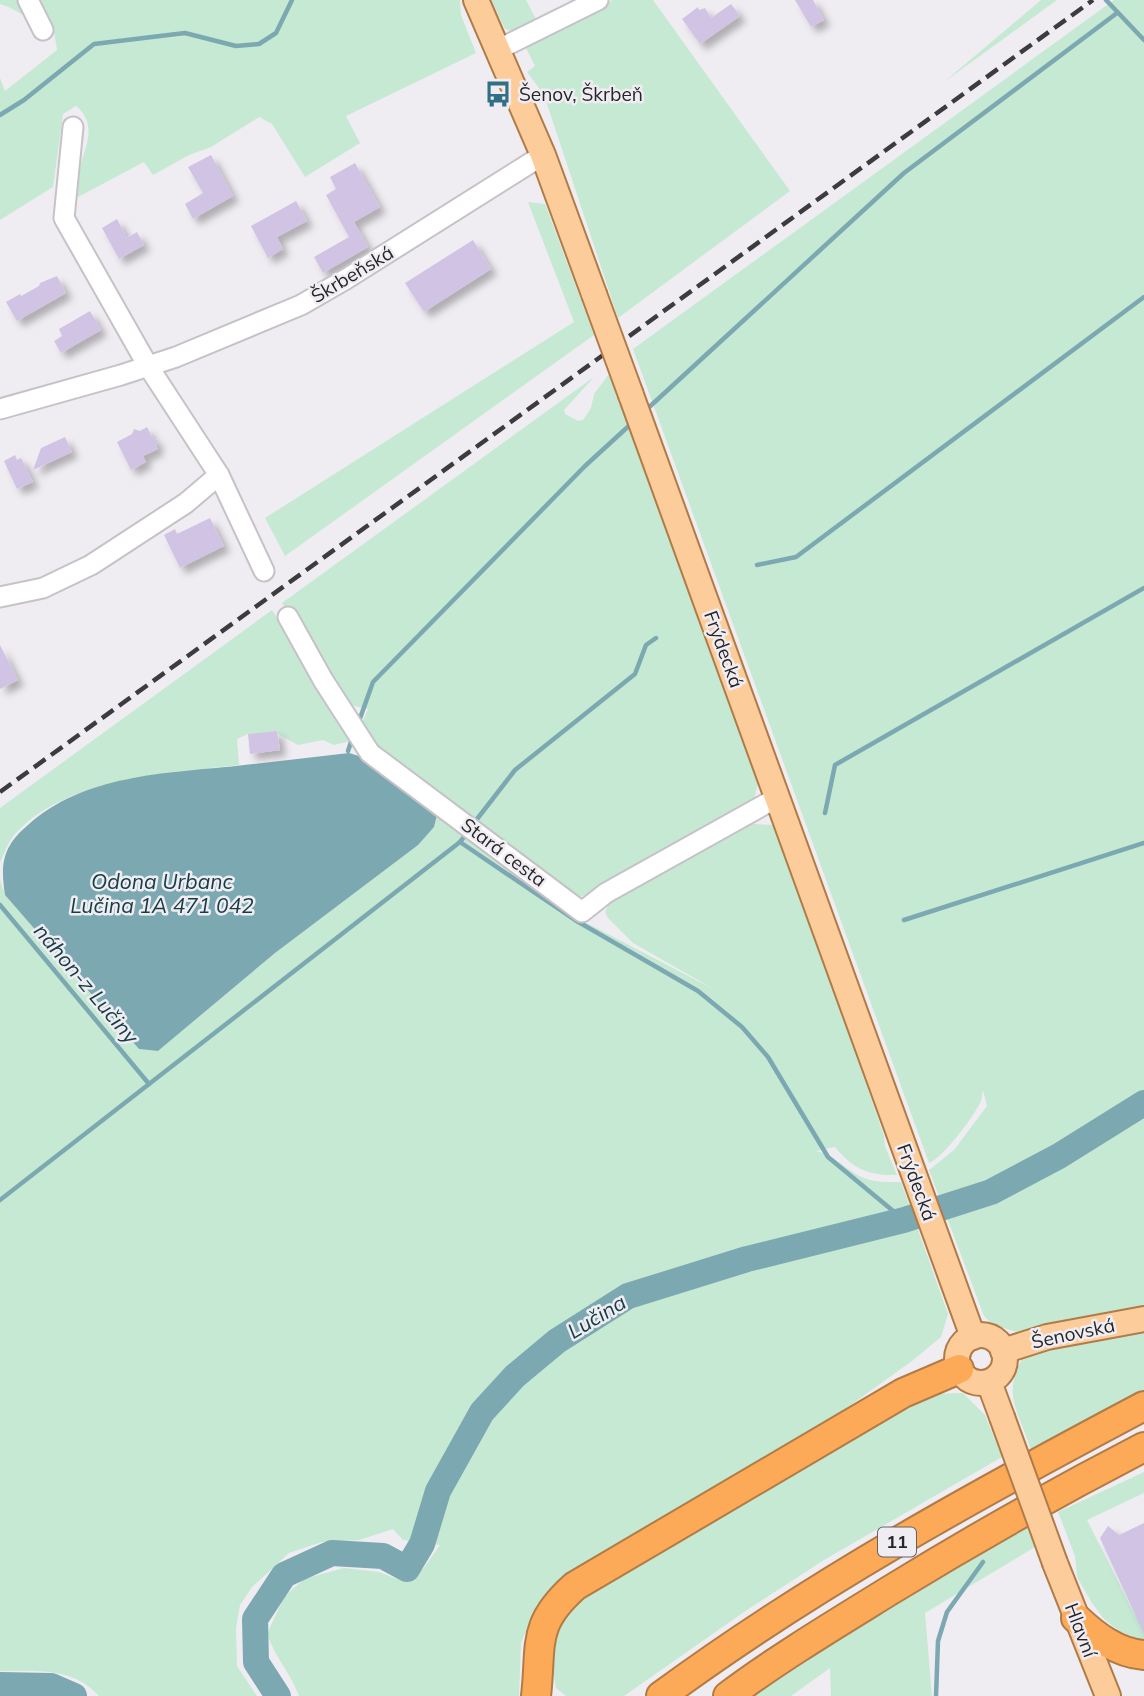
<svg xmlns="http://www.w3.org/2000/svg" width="1144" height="1696" font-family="Mulish,sans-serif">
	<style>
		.green { fill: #c5e9d3 }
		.water { fill: #7ca8b2 }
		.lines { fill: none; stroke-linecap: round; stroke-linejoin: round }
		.stream { stroke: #7ca8b2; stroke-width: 4.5 }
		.river { stroke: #7ca8b2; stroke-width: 26 }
		.building { fill: #d1c3e4; filter: url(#shadow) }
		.minor-casing { stroke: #c6c2c7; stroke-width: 23 }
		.major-casing { stroke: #b17b47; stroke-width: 28 }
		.highway-casing { stroke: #b17b47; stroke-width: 32 }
		.minor { stroke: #fff; stroke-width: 19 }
		.major { stroke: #fdcc9b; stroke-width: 24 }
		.highway { stroke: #fcaa58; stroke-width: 28 }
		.rail { stroke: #3d3b3e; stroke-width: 4.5; stroke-dasharray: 14 7; stroke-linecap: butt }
		.major-bridge-casing { stroke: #b17b47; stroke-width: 28; stroke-linecap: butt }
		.major-bridge { stroke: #fdcc9b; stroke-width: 24 }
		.labels { text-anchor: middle; stroke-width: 5; stroke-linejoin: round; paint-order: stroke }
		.shield { fill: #f0edf2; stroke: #636164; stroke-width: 2 }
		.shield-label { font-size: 18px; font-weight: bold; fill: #262527 }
		.poi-label { font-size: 19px; fill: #262527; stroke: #f0edf2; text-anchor: start }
		.street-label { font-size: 19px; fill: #262527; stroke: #f0edf2 }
		.water-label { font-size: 21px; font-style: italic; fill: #143d45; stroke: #f0edf2 }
	</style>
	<defs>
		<filter id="shadow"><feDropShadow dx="6" dy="6" stdDeviation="3.5" flood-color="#0004"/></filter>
	</defs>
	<rect width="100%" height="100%" fill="#f0edf2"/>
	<!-- green -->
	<g class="green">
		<path d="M0,0H460L461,15L476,53L346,116L360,143L305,177L272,124L259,117L211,147L189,155L153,175L144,162L78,197C70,163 107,132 76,106L63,114L53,187L0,220V78L5,91L57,50L54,32C33,24 20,10 0,4Z"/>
		<polygon points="491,0 526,0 537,21 515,32 505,29"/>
		<polygon points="613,0 653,0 790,191 618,318 544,95 527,72 535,66 524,44"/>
		<polygon points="1041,0 1057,0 944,82"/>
		<path d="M1114,0H1144V1309L1017,1332L993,1325L984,1316L929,1170L954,1150L987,1106L983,1090C982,1094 982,1098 981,1101C976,1114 941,1160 929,1163L633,349Z"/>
		<polygon points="528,202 545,204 594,335 285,556 265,518 574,322"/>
		<polygon points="609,374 758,784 753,804 590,894 578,897 568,896 383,755 361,725 368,709 345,704 282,603 594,377 564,410 565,414 578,421 583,420 591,408 594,394"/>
		<path d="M272,610L355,740L334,745L323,740L298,745L278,734L277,731L248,734L237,739L239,765C168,773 60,778 12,838C7,845 4,855 0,862V808Z"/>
		<path d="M438,811L585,922L717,991L633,943L608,918L605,912L612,897L735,830L751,824L774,825L787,856L884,1136L885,1146L897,1175C869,1176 853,1169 835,1147L816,1151C833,1155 841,1165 856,1174C870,1183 885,1182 901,1182L948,1314L941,1337L912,1361L834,1417L570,1574L537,1604L521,1643L519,1696H299C291,1674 275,1657 267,1634L284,1597L304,1579L344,1568L379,1572L405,1582L423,1569L440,1545L403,1540L393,1529L359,1540L322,1542L289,1553L252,1587L240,1605L236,1629L237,1666L257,1696H99C73,1667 36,1671 0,1671V880L5,895L139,1049L158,1051L275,953L434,827Z"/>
		<path d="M1144,1326V1392L1031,1452C1024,1420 1003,1401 1018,1367C1021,1361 1021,1358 1027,1354Z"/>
		<polygon points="963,1393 985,1415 1002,1457 824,1560 744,1612 624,1696 566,1696 556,1688 551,1661 557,1620 572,1602 898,1409 932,1394"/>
		<polygon points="1144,1472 1144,1493 1087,1520 1136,1617 1144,1614 1144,1641 1119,1631 1104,1619 1092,1603 1077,1577 1075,1556 1058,1512"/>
		<polygon points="1026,1525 1035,1547 925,1613 932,1696 831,1696 830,1668 791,1696 752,1696 874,1615"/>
	</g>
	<!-- water -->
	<path class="water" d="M349,753L359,756L438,811L434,827L418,845L275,953L158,1051L139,1049L5,895C0,863 3,846 28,825C83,775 166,773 236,766C274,762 311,757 349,753Z"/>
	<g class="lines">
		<!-- stream -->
		<g class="stream">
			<polyline points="1106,0 1144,40"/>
			<polyline points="0,115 24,100 94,44 185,33 236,46 259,44 276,33 292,0"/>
			<polyline points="646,410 904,173 1117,13"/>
			<polyline points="757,565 796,557 1144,297"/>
			<polyline points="358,724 373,682 585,466 632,423"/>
			<polyline points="348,751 352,739"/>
			<polyline points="825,813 835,765 1144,588"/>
			<polyline points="474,823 515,770 635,674 646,645 656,638"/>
			<polyline points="460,842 575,920 698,991 742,1027 768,1057 828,1157 904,1220"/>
			<polyline points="0,905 149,1084"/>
			<polyline points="904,920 1144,843"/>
			<polyline points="0,1200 460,842 467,833"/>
			<polyline points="936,1696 938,1641 947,1612 983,1562"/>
		</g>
		<!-- river -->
		<g class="river">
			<polyline points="0,1685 51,1686 74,1696"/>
			<polyline points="278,1696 256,1662 255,1619 284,1575 332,1553 383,1556 407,1569 422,1544 438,1491 482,1412 515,1376 557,1341 628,1296 747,1259 904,1220 991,1192 1059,1156 1144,1103"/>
		</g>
	</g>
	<!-- building -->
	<g class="building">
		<polygon points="795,0 813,0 824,20 811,27"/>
		<polygon points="731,4 740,16 700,44 682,19 698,7 699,10 705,8 711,18"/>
		<polygon points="211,155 233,196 193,219 185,204 203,193 188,167"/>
		<polygon points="355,163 380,207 354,222 368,247 323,273 314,257 349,237 326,195 336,189 330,177"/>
		<polygon points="296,201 307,221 277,237 283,249 268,258 251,226"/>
		<polygon points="117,219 127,238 137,232 144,245 119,259 102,228"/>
		<polygon points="473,240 491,269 424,312 405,283"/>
		<polygon points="57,276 66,293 17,321 6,302 20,294 21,296 39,286 40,283"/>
		<polygon points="90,311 101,330 61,353 54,341 62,336 59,329"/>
		<polygon points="147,427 153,439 158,440 156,446 158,449 143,456 146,462 131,470 117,442 132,434 134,429 140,431"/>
		<polygon points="65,437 72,452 33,470 41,448"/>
		<polygon points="15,455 17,460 21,458 33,482 17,489 4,461"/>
		<polygon points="210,518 224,546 180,568 164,535 175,529 177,534"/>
		<polygon points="0,645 18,680 0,689"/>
		<polygon points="277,731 280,750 250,754 248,734"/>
		<polygon points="1144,1523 1144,1634 1100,1538 1108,1526 1119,1535"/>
	</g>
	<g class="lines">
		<!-- minor casing -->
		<g class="minor-casing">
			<g id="minor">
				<polyline points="28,0 43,30"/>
				<polyline points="499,49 598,0"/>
				<polyline points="73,127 64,218 148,366 219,475"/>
				<polyline points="0,409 121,375 176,357 301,305 346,279 543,155"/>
				<polyline points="0,597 43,588 91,565 186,503 219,475 264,571"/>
				<polyline points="288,617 323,680 370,753 582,912 606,893 778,797"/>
			</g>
		</g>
		<!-- major casing -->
		<g class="major-casing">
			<g id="major">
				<polyline points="476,0 543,155 594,294"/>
				<polyline points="631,395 973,1337"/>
				<circle cx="981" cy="1359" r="24"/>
				<polyline points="1003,1351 1047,1337 1144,1319"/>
				<polyline points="989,1382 1002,1417"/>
				<polyline points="1055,1563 1108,1696"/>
			</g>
		</g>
		<!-- highway casing -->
		<g class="highway-casing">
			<g id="highway">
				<path d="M1076,1618C1095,1636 1117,1653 1144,1655"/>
				<path d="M536,1696C542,1645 531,1625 575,1586L903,1393L959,1369"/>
				<path d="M661,1696C813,1584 978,1494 1144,1406"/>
				<path d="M728,1696C779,1658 834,1625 889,1591C972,1540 1057,1492 1144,1447"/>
			</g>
		</g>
		<!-- minor -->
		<use href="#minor" class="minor"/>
		<!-- major -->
		<use href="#major" class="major"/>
		<!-- highway -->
		<use href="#highway" class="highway"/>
		<!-- rail -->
		<polyline class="rail" points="0,792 1093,0"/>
		<!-- major-bridge casing -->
		<g class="major-bridge-casing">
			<g id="major-bridge">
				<polyline points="594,294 631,395"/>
				<polyline points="1002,1417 1055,1563"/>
			</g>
		</g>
		<!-- major-bridge -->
		<use href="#major-bridge" class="major-bridge"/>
	</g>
	<!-- icons -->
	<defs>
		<g id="bus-bare" transform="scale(2.1)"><path d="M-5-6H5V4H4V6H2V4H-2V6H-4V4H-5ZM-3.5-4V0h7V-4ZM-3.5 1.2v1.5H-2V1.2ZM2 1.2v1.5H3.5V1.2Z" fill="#306f84" stroke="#f0edf2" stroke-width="2.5" paint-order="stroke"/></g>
	</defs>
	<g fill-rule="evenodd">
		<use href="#bus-bare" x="498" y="94"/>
	</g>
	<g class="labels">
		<!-- shield labels -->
		<rect class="shield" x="878" y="1527.5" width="38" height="29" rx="5"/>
		<g class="shield-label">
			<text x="897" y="1548">11</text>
		</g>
		<!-- poi labels -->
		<g class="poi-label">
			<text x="519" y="101">Šenov, Škrbeň</text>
		</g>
		<!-- street labels -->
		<g class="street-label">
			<text transform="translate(352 274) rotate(-31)" y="7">Škrbeňská</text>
			<text transform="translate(724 649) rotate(70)" y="7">Frýdecká</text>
			<text transform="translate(504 852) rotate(37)" y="7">Stará cesta</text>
			<text transform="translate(917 1182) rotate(70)" y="7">Frýdecká</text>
			<text transform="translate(1073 1333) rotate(-12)" y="7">Šenovská</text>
			<text transform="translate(1081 1630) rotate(69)" y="7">Hlavní</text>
		</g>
		<!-- water labels -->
		<g class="water-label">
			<text x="162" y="889">Odona Urbanc<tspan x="162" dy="24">Lučina 1A 471 042</tspan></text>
			<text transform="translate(86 984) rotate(50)" y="7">náhon-z Lučiny</text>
			<text transform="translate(597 1317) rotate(-31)" y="7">Lučina</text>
		</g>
	</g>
</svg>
